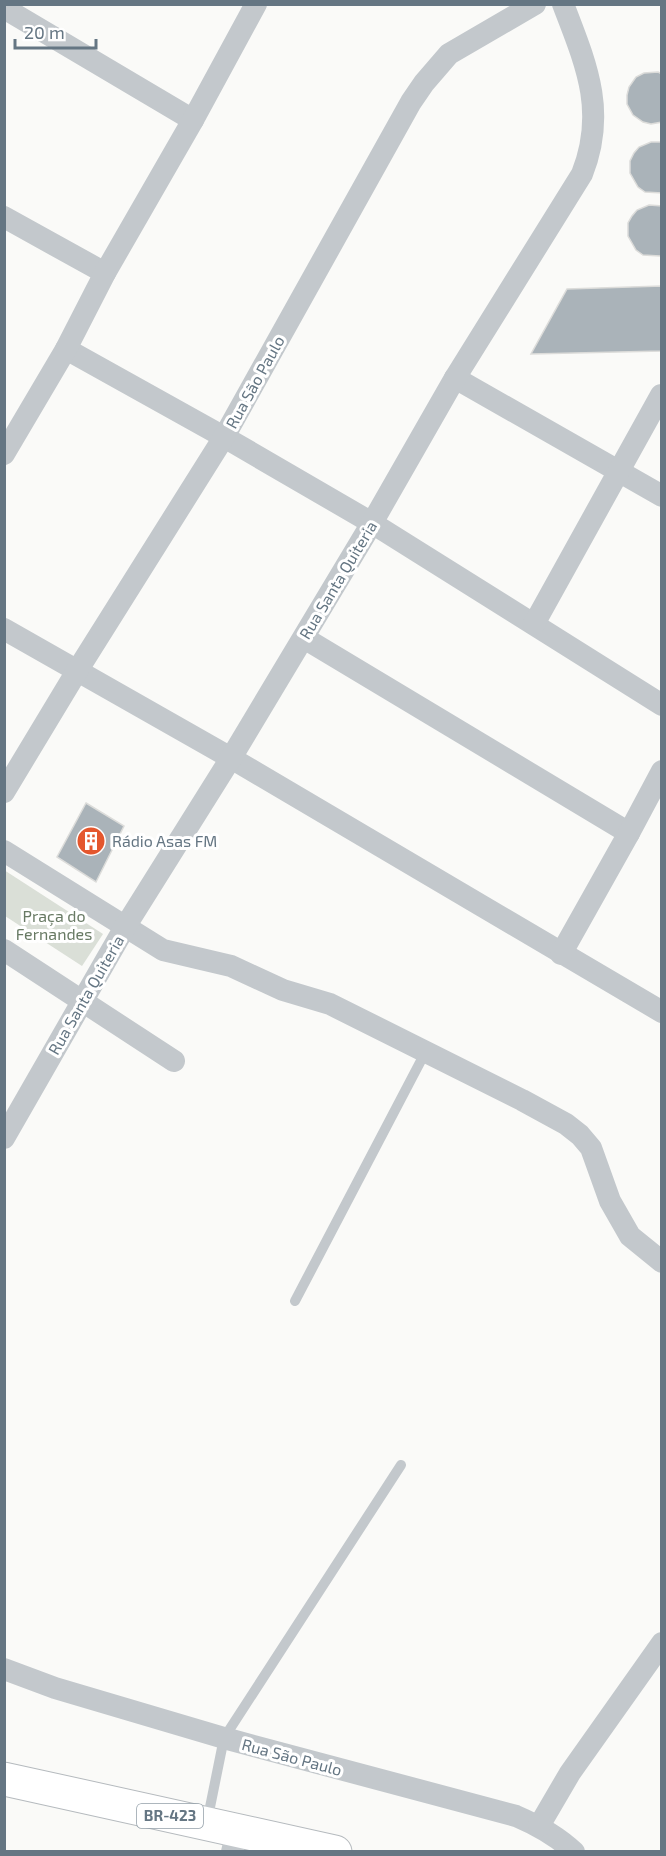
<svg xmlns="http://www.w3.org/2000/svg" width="666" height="1856" font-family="'Exo 2',sans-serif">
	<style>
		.green { fill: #dadfd7 }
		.building { fill: #aab3b9; stroke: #dcdcda; stroke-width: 1.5 }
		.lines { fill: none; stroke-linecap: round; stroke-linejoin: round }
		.primary-casing { stroke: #b5babe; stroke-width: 35 }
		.lane { stroke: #c3c8cc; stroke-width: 10 }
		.street { stroke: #c3c8cc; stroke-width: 22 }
		.primary { stroke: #fff; stroke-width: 33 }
		.labels { text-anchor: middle; stroke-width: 6; stroke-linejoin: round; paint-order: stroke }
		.shield { fill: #fff; stroke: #939fa8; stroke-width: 1.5 }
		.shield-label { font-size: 15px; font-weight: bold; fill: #657683 }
		.street-label { font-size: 16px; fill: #657683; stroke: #fff }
		.poi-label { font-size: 16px; fill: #657683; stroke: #fff; text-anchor: start }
		.park-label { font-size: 16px; fill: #687a64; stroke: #fff }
	</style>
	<rect width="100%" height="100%" fill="#fafaf8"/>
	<!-- green -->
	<polygon class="green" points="4,870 103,934 82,966 5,916"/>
	<!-- building -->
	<g class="building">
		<polygon points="658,72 662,74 662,122 651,124 643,122 633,115 627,104 627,95 629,87 636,77 644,73"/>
		<polygon points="651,142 662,142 662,193 645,192 638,187 630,173 630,161 634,153 639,147"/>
		<polygon points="649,205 662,206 662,255 660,256 643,255 636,250 628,236 628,223 632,216 637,210"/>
		<polygon points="662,286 662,351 531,354 567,289"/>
		<polygon points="86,803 124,826 96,882 57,857"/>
	</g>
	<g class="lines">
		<!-- primary casing -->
		<g class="primary-casing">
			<polyline id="primary" points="4,1779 335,1852"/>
		</g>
		<!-- lane -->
		<g class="lane">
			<polyline points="295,1301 426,1051"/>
			<polyline points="207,1822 224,1738 401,1465"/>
		</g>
		<!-- street -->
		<g class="street">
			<polyline points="4,8 193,120"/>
			<polyline points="4,217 105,273"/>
			<polyline points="66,349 224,437 372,523 662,705"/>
			<polyline points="455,378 662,496"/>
			<polyline points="4,454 66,349 105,273 193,120 256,4"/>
			<polyline points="534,624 661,395"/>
			<polyline points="4,629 231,758 662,1012"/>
			<polyline points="304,638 629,833"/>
			<polyline points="4,792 77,671 224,437 411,102 424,83 449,54 535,4"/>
			<polyline points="4,851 163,950 231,966 283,990 330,1004 522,1100 566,1124 580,1135 591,1148 610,1201 630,1236 662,1262"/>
			<polyline points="4,950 174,1061"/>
			<polyline points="561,954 629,833 662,771"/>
			<path d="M4,1138L125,927L231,758L372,523L455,378L582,174C607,111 586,64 563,4"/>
			<path d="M4,1669L55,1688L224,1738L516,1816C537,1825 556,1835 574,1852"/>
			<polyline points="539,1826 570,1773 662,1643"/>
			<polyline points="232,1852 237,1831"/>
		</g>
		<!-- primary -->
		<use href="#primary" class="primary"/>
	</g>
	<!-- icons -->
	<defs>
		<g id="building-disc" transform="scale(1.5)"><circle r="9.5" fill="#e4572e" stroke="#fff"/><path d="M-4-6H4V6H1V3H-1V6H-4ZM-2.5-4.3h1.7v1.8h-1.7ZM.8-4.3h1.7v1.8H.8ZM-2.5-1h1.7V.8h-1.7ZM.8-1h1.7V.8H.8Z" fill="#fff"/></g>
	</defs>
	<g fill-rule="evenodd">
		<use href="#building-disc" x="91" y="841"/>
	</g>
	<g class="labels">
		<!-- shield labels -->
		<rect class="shield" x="137" y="1804" width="66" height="24" rx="4.5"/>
		<g class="shield-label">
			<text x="170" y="1821">BR-423</text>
		</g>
		<!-- street labels -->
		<g class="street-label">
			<text transform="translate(255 382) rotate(-61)" y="6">Rua São Paulo</text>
			<text transform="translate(338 580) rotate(-59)" y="6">Rua Santa Quiteria</text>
			<text transform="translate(86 995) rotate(-60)" y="6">Rua Santa Quiteria</text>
			<text transform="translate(292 1757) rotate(15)" y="6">Rua São Paulo</text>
		</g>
		<!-- poi labels -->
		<g class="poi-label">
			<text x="112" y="847">Rádio Asas FM</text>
		</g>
		<!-- park labels -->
		<g class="park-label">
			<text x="54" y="922">Praça do<tspan x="54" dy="18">Fernandes</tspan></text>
		</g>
	</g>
	<!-- border -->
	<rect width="666" height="1856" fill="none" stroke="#657683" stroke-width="12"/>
	<!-- scale -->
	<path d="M15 39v9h81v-9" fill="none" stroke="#657683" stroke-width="3"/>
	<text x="24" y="39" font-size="18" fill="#657683" stroke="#ffffff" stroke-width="4.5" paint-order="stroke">20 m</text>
</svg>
